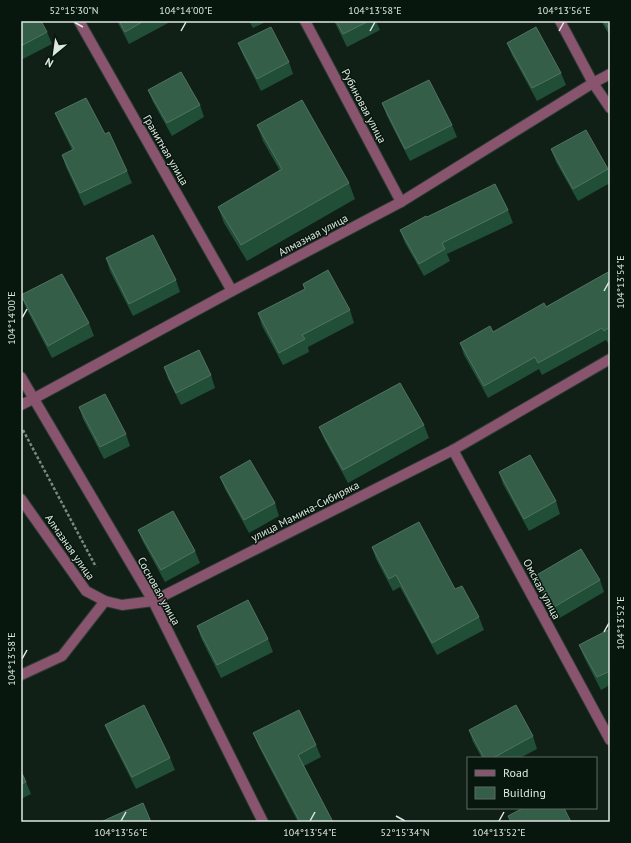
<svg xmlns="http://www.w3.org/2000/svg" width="631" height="843" font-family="'PT Sans',sans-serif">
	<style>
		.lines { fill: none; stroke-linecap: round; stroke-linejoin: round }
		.minor-casing { stroke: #2e3c33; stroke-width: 12 }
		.path { stroke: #7b8880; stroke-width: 2.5; stroke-dasharray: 3 2; stroke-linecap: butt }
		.minor { stroke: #88546e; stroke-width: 10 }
		.wall { fill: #204e36 }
		.building { fill: #355e48; stroke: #4f7460 }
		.ticks { fill: none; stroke: #dee8e2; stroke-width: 1.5 }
		.labels { text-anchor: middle; stroke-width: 3; stroke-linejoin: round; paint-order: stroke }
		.street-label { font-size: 11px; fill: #dee8e2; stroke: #08170e }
		.neatline { fill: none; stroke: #dee8e2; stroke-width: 1.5 }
		.ticks-label { font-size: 10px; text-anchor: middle; fill: #dee8e2 }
	</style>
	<rect width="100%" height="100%" fill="#112017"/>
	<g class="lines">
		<!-- minor casing -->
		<g class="minor-casing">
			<g id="minor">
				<polyline points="79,21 232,291"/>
				<polyline points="305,21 401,202"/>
				<polyline points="560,21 593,83 610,108"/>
				<polyline points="21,377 153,601 263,822"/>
				<polyline points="21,405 33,399 232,291 401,202 593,83 610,74"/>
				<polyline points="453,450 610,740"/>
				<polyline points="21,499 86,591 105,601 122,605 153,601 453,450 610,359"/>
				<polyline points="21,675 62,656 105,601"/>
			</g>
		</g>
		<!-- path -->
		<polyline class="path" points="23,430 96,567"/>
		<!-- minor -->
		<use href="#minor" class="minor"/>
	</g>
	<!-- wall -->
	<g class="wall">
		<polygon points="21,21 47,32 52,44 21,60"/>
		<polygon points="117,21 172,21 129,44"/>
		<polygon points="249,21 268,21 253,28"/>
		<polygon points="334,21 376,21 380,30 347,47"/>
		<polygon points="601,21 610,21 610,36"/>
		<polygon points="238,43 289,62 293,74 261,91 243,55"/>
		<polygon points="507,43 561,73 566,85 537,101 512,55"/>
		<polygon points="148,90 200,105 204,117 172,136 153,102"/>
		<polygon points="382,103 452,125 457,137 410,161 387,116"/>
		<polygon points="55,113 127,171 132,183 84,206 66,167 62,155 72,150 60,125"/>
		<polygon points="257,125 349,183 355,199 247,261 224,223 218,207 280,171 263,141"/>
		<polygon points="551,149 608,169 610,175 610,183 578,201 556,162"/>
		<polygon points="508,210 513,223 447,254 450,261 424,276 405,243 400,230 427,217"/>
		<polygon points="106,258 176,280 180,292 133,316 110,271"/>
		<polygon points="610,271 610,342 608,343 606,340 542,375 539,369 488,398 464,355 460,343 493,332 546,307"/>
		<polygon points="303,284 350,310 354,323 308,347 309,352 283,365 262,326 258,313 305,289"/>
		<polygon points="21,295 89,323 94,336 52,358 26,308"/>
		<polygon points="164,367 211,375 215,388 181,405 168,379"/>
		<polygon points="79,407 126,434 130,446 104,459 83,419"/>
		<polygon points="424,425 429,438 348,483 324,439 319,427"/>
		<polygon points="499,472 556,501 560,514 529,531 503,484"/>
		<polygon points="220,477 275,503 279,516 249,533 225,489"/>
		<polygon points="138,530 195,551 200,563 165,582 143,542"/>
		<polygon points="372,547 455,589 479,617 484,630 437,655 400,587 393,591 376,559"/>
		<polygon points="535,576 600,580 604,592 558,619 540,589"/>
		<polygon points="197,626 268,639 273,652 221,678 201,638"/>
		<polygon points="610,629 610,685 601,690 584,657 579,645"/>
		<polygon points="105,725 170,758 175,770 136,789 110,737"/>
		<polygon points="469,730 533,736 537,749 520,758 482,758 473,742"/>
		<polygon points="253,733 316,745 321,757 304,766 333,822 298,822 258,745"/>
		<polygon points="21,771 26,782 31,794 21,799"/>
	</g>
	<!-- building -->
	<g class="building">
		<polygon points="21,21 41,21 47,32 21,46"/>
		<polygon points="119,21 144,21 125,32"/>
		<polygon points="336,21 369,21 343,34"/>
		<polygon points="604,21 610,21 610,31"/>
		<polygon points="271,27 289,62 257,79 238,43"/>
		<polygon points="536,27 561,73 532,88 507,43"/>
		<polygon points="181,72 200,105 167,123 148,90"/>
		<polygon points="429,80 452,125 405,149 382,103"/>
		<polygon points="86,98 105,134 109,132 127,171 80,193 62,155 74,149 55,113"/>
		<polygon points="302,100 349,183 241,245 218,207 282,169 257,125"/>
		<polygon points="586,130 608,169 573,189 551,149"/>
		<polygon points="495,184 508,210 442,243 445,249 419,264 400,230 426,216 427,217"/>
		<polygon points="153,235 176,280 129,304 106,258"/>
		<polygon points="328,270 350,310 302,335 305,339 279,353 258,313 305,289 303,284"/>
		<polygon points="610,271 610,327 604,331 602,328 538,363 535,357 484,386 460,343 490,326 493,332 544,303 546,307"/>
		<polygon points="62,274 89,323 48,346 21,295"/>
		<polygon points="199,350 211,375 176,393 164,367"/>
		<polygon points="400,383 424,425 343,470 319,427"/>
		<polygon points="105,394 126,434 100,447 79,407"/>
		<polygon points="530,455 556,501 524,519 499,472"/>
		<polygon points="250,460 275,503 244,520 220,477"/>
		<polygon points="173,511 195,551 161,570 138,530"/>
		<polygon points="419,522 455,589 462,586 479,617 432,643 396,575 389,579 372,547"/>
		<polygon points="581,549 600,580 554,607 535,576"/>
		<polygon points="248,600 268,639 217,665 197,626"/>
		<polygon points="610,629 610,671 597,677 579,645"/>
		<polygon points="144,705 170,758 132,777 105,725"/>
		<polygon points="516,705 533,736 493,758 484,758 469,730"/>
		<polygon points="299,710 316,745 298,755 333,822 300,822 253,733"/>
		<polygon points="21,771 26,782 21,784"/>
		<polygon points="143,803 151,822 104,822 103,821"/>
		<polygon points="523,808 564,808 571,822 511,822 508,816"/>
	</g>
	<!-- ticks -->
	<path class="ticks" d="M74,22L83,27M181,31L186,22M370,31L375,22M559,31L564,22M604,291L609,282M22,318L27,309M604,632L609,623M22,659L27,650M396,816L405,821M121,821L126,812M310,821L315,812M499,821L504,812"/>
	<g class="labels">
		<!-- street labels -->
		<g class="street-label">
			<text transform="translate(364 106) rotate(62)" y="4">Рубиновая улица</text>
			<text transform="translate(166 150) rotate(60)" y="4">Гранитная улица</text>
			<text transform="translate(313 235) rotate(-28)" y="4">Алмазная улица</text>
			<text transform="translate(305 511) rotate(-27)" y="4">улица Мамина-Сибиряка</text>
			<text transform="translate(70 547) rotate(55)" y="4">Алмазная улица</text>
			<text transform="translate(542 589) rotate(62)" y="4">Омская улица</text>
			<text transform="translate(159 591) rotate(61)" y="4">Сосновая улица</text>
		</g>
	</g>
	<!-- border -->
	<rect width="631" height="843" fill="none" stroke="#08170e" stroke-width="44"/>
	<!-- legend -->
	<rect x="467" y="757" width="130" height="52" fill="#08170e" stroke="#5e6b63"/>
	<rect x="475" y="770" width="20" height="6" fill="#88546e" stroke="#5e6b63"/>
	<text x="503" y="777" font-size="12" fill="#dee8e2">Road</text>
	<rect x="475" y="787" width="20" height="12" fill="#355e48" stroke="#5e6b63"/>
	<text x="503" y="797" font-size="12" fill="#dee8e2">Building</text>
	<!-- north arrow -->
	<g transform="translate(54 54) rotate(209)" stroke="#08170e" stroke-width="3" paint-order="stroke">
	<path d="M0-3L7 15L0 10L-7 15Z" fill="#dee8e2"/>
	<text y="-6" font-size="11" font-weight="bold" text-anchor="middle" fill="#dee8e2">N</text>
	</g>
	<rect x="22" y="22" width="587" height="799" class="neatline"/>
	<g class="ticks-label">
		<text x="74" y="14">52°15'30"N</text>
		<text x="186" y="14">104°14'00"E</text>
		<text x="375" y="14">104°13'58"E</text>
		<text x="564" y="14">104°13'56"E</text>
		<text transform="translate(620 282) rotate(-90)" y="4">104°13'54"E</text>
		<text transform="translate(11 318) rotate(-90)" y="4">104°14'00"E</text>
		<text transform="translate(620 623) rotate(-90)" y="4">104°13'52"E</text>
		<text transform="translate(11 659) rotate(-90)" y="4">104°13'58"E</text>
		<text x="121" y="836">104°13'56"E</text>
		<text x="310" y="836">104°13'54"E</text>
		<text x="405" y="836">52°15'34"N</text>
		<text x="499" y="836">104°13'52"E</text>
	</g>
</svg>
